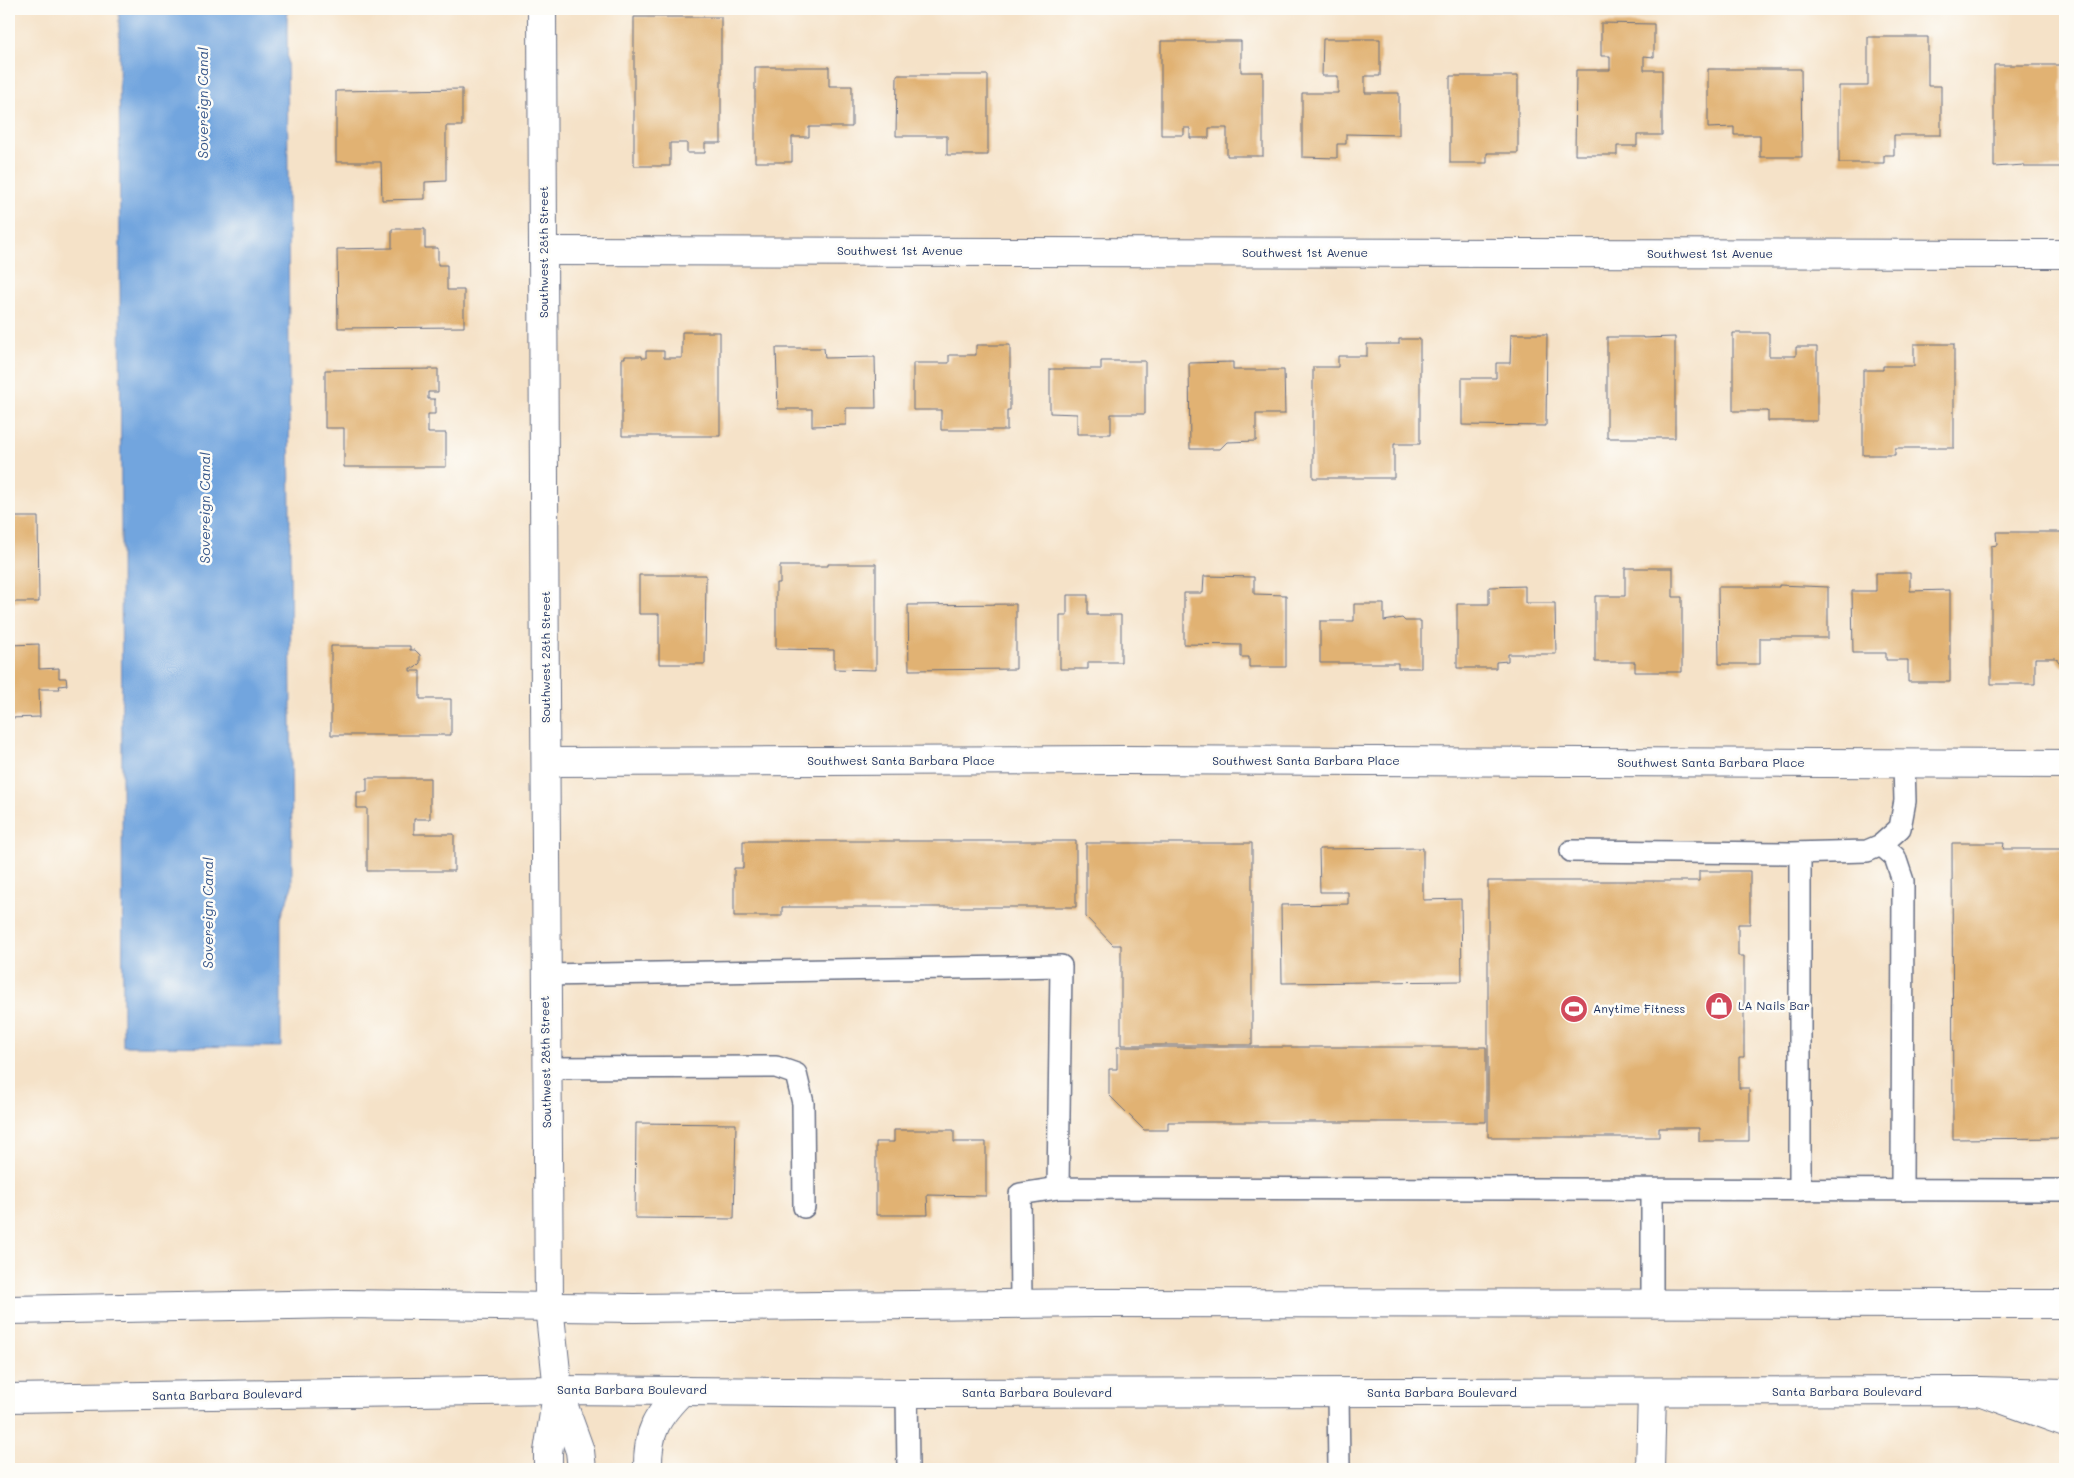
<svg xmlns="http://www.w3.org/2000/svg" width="2074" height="1478" font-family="Mali,sans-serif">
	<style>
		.water { fill: #72a5de; stroke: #466a9e }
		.building { fill: #e1b273 }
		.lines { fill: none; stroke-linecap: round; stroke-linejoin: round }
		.lane-casing { stroke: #676e83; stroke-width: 24 }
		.street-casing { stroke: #676e83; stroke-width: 30 }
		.secondary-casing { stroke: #676e83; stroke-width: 30 }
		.highway-casing { stroke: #676e83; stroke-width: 30 }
		.lane { stroke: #fff; stroke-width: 21 }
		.street { stroke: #fff; stroke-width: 28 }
		.secondary { stroke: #fff; stroke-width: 28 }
		.highway { stroke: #fff; stroke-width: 28 }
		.labels { text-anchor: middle; stroke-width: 5; stroke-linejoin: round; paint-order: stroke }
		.street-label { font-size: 12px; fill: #1b2f5e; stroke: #fdfcf7 }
		.poi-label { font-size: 12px; fill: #1b2f5e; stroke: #fdfcf7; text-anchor: start }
		.water-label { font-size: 14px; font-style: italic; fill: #39588b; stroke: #fdfcf7 }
	</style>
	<rect width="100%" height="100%" fill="#fdfcf7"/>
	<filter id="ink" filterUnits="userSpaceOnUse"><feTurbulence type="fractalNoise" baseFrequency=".02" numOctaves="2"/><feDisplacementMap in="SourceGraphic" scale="10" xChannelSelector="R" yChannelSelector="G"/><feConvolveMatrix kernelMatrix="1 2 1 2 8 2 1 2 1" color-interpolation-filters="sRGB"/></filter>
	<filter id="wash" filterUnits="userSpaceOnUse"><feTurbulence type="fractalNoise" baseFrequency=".0096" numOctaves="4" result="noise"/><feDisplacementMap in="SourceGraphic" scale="20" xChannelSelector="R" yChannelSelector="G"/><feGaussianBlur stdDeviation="1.12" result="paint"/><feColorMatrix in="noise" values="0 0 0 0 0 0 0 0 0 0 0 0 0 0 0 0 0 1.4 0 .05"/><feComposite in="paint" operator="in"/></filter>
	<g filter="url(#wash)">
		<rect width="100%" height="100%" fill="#f5e2c8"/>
		<!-- water -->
		<polygon class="water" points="119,9 287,9 292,886 281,918 281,1047 123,1046"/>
		<g id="blocks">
			<!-- building -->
			<g class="building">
				<polygon points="634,17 721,17 721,143 705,143 705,153 687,153 687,143 670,143 670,166 634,166"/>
				<polygon points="1601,23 1654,24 1654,57 1644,56 1644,70 1662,70 1662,135 1637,135 1637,146 1617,146 1617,155 1575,155 1576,70 1610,70 1610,56 1601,56"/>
				<polygon points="1868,37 1928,37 1928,86 1941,86 1941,135 1894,135 1894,155 1884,155 1884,163 1839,163 1839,86 1868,86"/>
				<polygon points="1323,39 1380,39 1380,76 1365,76 1365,93 1399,93 1399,135 1346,134 1346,144 1337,144 1337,158 1302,157 1302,93 1338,93 1338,76 1322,76"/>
				<polygon points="1161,41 1241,41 1241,72 1263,72 1263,156 1227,156 1227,128 1209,128 1209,138 1190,138 1190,128 1184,128 1184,135 1161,135"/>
				<polygon points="1994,65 2061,65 2061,167 2024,167 2024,165 1994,167"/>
				<polygon points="755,67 829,67 829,86 852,86 852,127 809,127 809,137 792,137 792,162 755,162"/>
				<polygon points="1708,69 1801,69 1802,157 1760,157 1760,135 1734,135 1734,127 1708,128"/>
				<polygon points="897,75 988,75 988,155 947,155 947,136 896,136"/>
				<polygon points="1450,76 1518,76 1518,153 1487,153 1487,163 1450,163"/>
				<polygon points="462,89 462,126 446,126 446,181 425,182 425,199 382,200 381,162 336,162 336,91"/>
				<polygon points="392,229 425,229 425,248 438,248 438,265 447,265 447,290 464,290 464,327 338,328 337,249 392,248"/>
				<polygon points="682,332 720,332 720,436 622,436 622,358 625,358 625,356 642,356 642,358 646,358 646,351 664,351 664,358 682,358"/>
				<polygon points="1733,333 1769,333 1769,356 1796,356 1796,347 1817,347 1817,421 1768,421 1768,411 1733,411"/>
				<polygon points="1511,334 1547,334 1546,426 1462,425 1462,378 1496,378 1496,363 1510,363"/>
				<polygon points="1607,337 1643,337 1643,338 1675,337 1675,438 1607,438"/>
				<polygon points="1399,339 1420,339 1420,444 1394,444 1394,478 1313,478 1313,367 1338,367 1338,356 1367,356 1367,344 1399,344"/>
				<polygon points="1914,344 1954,344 1954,448 1895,448 1895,455 1863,455 1863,370 1883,370 1883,366 1914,366"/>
				<polygon points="976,345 1010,345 1010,410 1007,410 1007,430 941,430 941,410 913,410 913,363 949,363 949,355 976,355"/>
				<polygon points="776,348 824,348 825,358 875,357 876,408 846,408 846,425 812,426 812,409 778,409"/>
				<polygon points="1101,361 1145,361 1145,414 1111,414 1111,434 1077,434 1077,414 1050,413 1050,369 1101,369"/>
				<polygon points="1233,362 1233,370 1284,370 1285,414 1256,414 1256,441 1227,442 1220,449 1190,449 1189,363"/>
				<polygon points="438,369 438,392 428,392 428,399 435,399 435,414 428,414 428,433 446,433 446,467 344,467 344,428 325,428 325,370"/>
				<polygon points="9,517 38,517 39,602 9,602"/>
				<polygon points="1996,532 2065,532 2065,666 2062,666 2056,658 2035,658 2035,684 1991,684 1991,546 1997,545"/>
				<polygon points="828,564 876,564 876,670 834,669 834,650 776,649 776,583 780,583 780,566 828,566"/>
				<polygon points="1625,568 1673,568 1673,597 1682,597 1682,672 1635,672 1635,662 1595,662 1595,596 1625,596"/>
				<polygon points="1876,573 1910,573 1910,591 1950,590 1950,682 1908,682 1908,660 1886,660 1886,653 1853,653 1852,591 1876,591"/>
				<polygon points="639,575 706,575 705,664 659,664 659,614 639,614"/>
				<polygon points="1204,576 1254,577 1254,594 1286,595 1286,667 1249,667 1249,657 1241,657 1241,645 1184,644 1184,593 1203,593"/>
				<polygon points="1779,585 1828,587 1828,638 1760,638 1760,664 1719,664 1718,587 1779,587"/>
				<polygon points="1525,586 1525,603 1555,603 1556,654 1508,654 1508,661 1496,662 1496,668 1457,668 1457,604 1489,604 1489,587"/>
				<polygon points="1067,595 1088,595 1088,615 1121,615 1121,662 1088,662 1088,669 1060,669 1060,615 1067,615"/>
				<polygon points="1016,604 1016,669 909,670 908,605"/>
				<polygon points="1354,604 1384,604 1384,621 1402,618 1405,621 1421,621 1421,668 1398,668 1398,663 1320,663 1320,621 1354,621"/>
				<polygon points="39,644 39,669 59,668 59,678 66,678 67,685 59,686 60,689 39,689 40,717 9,718 9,645"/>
				<polygon points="331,646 410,646 410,650 415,650 420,655 420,663 415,668 410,668 410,671 420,671 420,699 451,699 451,735 331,735"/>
				<polygon points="367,778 430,778 430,819 414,819 414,834 454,834 454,871 367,871 367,808 357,808 357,792 367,792"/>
				<polygon points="743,841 1076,841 1076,907 782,907 782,916 734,916 734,868 743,868"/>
				<polygon points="1086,843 1252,843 1252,1045 1121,1045 1121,945 1113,945 1086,917"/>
				<polygon points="1952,843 2004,843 2003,849 2065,849 2065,1138 1953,1139"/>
				<polygon points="1423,848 1423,900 1461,899 1462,981 1282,983 1281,905 1348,904 1348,892 1320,892 1319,849"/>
				<polygon points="1699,871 1750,871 1750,924 1738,924 1738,956 1744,956 1744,1057 1739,1057 1739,1088 1749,1088 1749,1141 1699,1141 1699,1128 1659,1128 1659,1137 1488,1137 1488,881 1699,881"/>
				<polygon points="1117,1047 1486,1047 1486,1122 1168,1122 1168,1130 1144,1130 1109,1095 1109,1069 1117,1069"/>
				<polygon points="636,1123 736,1124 734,1219 635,1218"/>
				<polygon points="894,1130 954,1130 954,1142 986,1142 986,1196 927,1195 928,1215 876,1215 876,1142 894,1142"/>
			</g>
		</g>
	</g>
	<g filter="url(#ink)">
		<use href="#blocks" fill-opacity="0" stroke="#676e83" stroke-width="1"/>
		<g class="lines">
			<!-- lane casing -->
			<g class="lane-casing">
				<g id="lane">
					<polyline points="1881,845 1895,857 1903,881 1902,1190"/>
					<polyline points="1571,851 1791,853 1867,851 1881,845 1900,828 1905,801 1904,764"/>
					<polyline points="1800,853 1800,1190"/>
					<polyline points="545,975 1061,966 1058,1188 2065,1190"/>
					<polyline points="546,1068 776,1067 796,1074 803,1103 804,1207"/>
					<polyline points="1652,1190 1652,1305"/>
					<polyline points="1021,1305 1020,1194 1058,1188"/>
					<polyline points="907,1393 908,1469"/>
					<polyline points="1338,1393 1339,1469"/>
				</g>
			</g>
			<!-- street casing -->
			<g class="street-casing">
				<g id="street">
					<path d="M542,9C545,441 544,874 549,1306"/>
					<polyline points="544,251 2065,254"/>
					<polyline points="546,762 1125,760 2065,764"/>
					<polyline points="1650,1469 1652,1393"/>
				</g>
			</g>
			<!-- secondary casing -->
			<g class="secondary-casing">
				<g id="secondary">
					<polyline points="549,1306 558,1390 580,1451 582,1469"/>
					<polyline points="9,1310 344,1304 634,1308 1095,1303 2065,1304"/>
					<polyline points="9,1398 558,1390 907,1393 1979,1391 2065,1393"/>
					<polyline points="548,1469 548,1452 557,1394"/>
					<path d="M648,1469C647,1431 657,1416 683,1390"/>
				</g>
			</g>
			<!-- highway casing -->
			<g class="highway-casing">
				<polyline id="highway" points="1979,1391 2065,1422"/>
			</g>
			<!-- lane -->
			<use href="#lane" class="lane"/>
			<!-- street -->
			<use href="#street" class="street"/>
			<!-- secondary -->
			<use href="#secondary" class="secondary"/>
			<!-- highway -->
			<use href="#highway" class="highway"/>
		</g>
	</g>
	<!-- icons -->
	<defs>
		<g id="shop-disc" transform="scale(1.4375)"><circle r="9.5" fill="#d1495b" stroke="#fdfcf7"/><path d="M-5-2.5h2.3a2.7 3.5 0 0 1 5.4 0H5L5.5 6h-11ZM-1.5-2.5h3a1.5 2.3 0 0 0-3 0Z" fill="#fff"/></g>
		<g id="stadium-disc" transform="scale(1.4375)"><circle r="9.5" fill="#d1495b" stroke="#fdfcf7"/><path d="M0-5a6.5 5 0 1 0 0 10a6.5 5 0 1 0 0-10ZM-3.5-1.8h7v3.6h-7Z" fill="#fff"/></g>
	</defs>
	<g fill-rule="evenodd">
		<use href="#shop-disc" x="1719" y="1006"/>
		<use href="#stadium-disc" x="1574" y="1009"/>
	</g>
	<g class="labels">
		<!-- street labels -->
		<g class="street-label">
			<text x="900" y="255">Southwest 1st Avenue</text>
			<text transform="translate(544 252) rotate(-90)" y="4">Southwest 28th Street</text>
			<text x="1305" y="257">Southwest 1st Avenue</text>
			<text x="1710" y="258">Southwest 1st Avenue</text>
			<text transform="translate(546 657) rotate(-90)" y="4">Southwest 28th Street</text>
			<text x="901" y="765">Southwest Santa Barbara Place</text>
			<text x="1306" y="765">Southwest Santa Barbara Place</text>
			<text x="1711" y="767">Southwest Santa Barbara Place</text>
			<text transform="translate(546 1062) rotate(-91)" y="4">Southwest 28th Street</text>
			<text x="632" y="1394">Santa Barbara Boulevard</text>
			<text x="1847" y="1396">Santa Barbara Boulevard</text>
			<text x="1037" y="1397">Santa Barbara Boulevard</text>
			<text x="1442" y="1397">Santa Barbara Boulevard</text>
			<text transform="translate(227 1395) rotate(-1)" y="4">Santa Barbara Boulevard</text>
		</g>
		<!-- poi labels -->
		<g class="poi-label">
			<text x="1738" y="1010">LA Nails Bar</text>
			<text x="1593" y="1013">Anytime Fitness</text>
		</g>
		<!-- water labels -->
		<g class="water-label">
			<text transform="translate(203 103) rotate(-90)" y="5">Sovereign Canal</text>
			<text transform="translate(205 508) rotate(-90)" y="5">Sovereign Canal</text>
			<text transform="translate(208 913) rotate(-90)" y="5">Sovereign Canal</text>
		</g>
	</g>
	<!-- margin -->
	<rect width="2074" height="1478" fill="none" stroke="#fdfcf7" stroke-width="30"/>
</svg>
